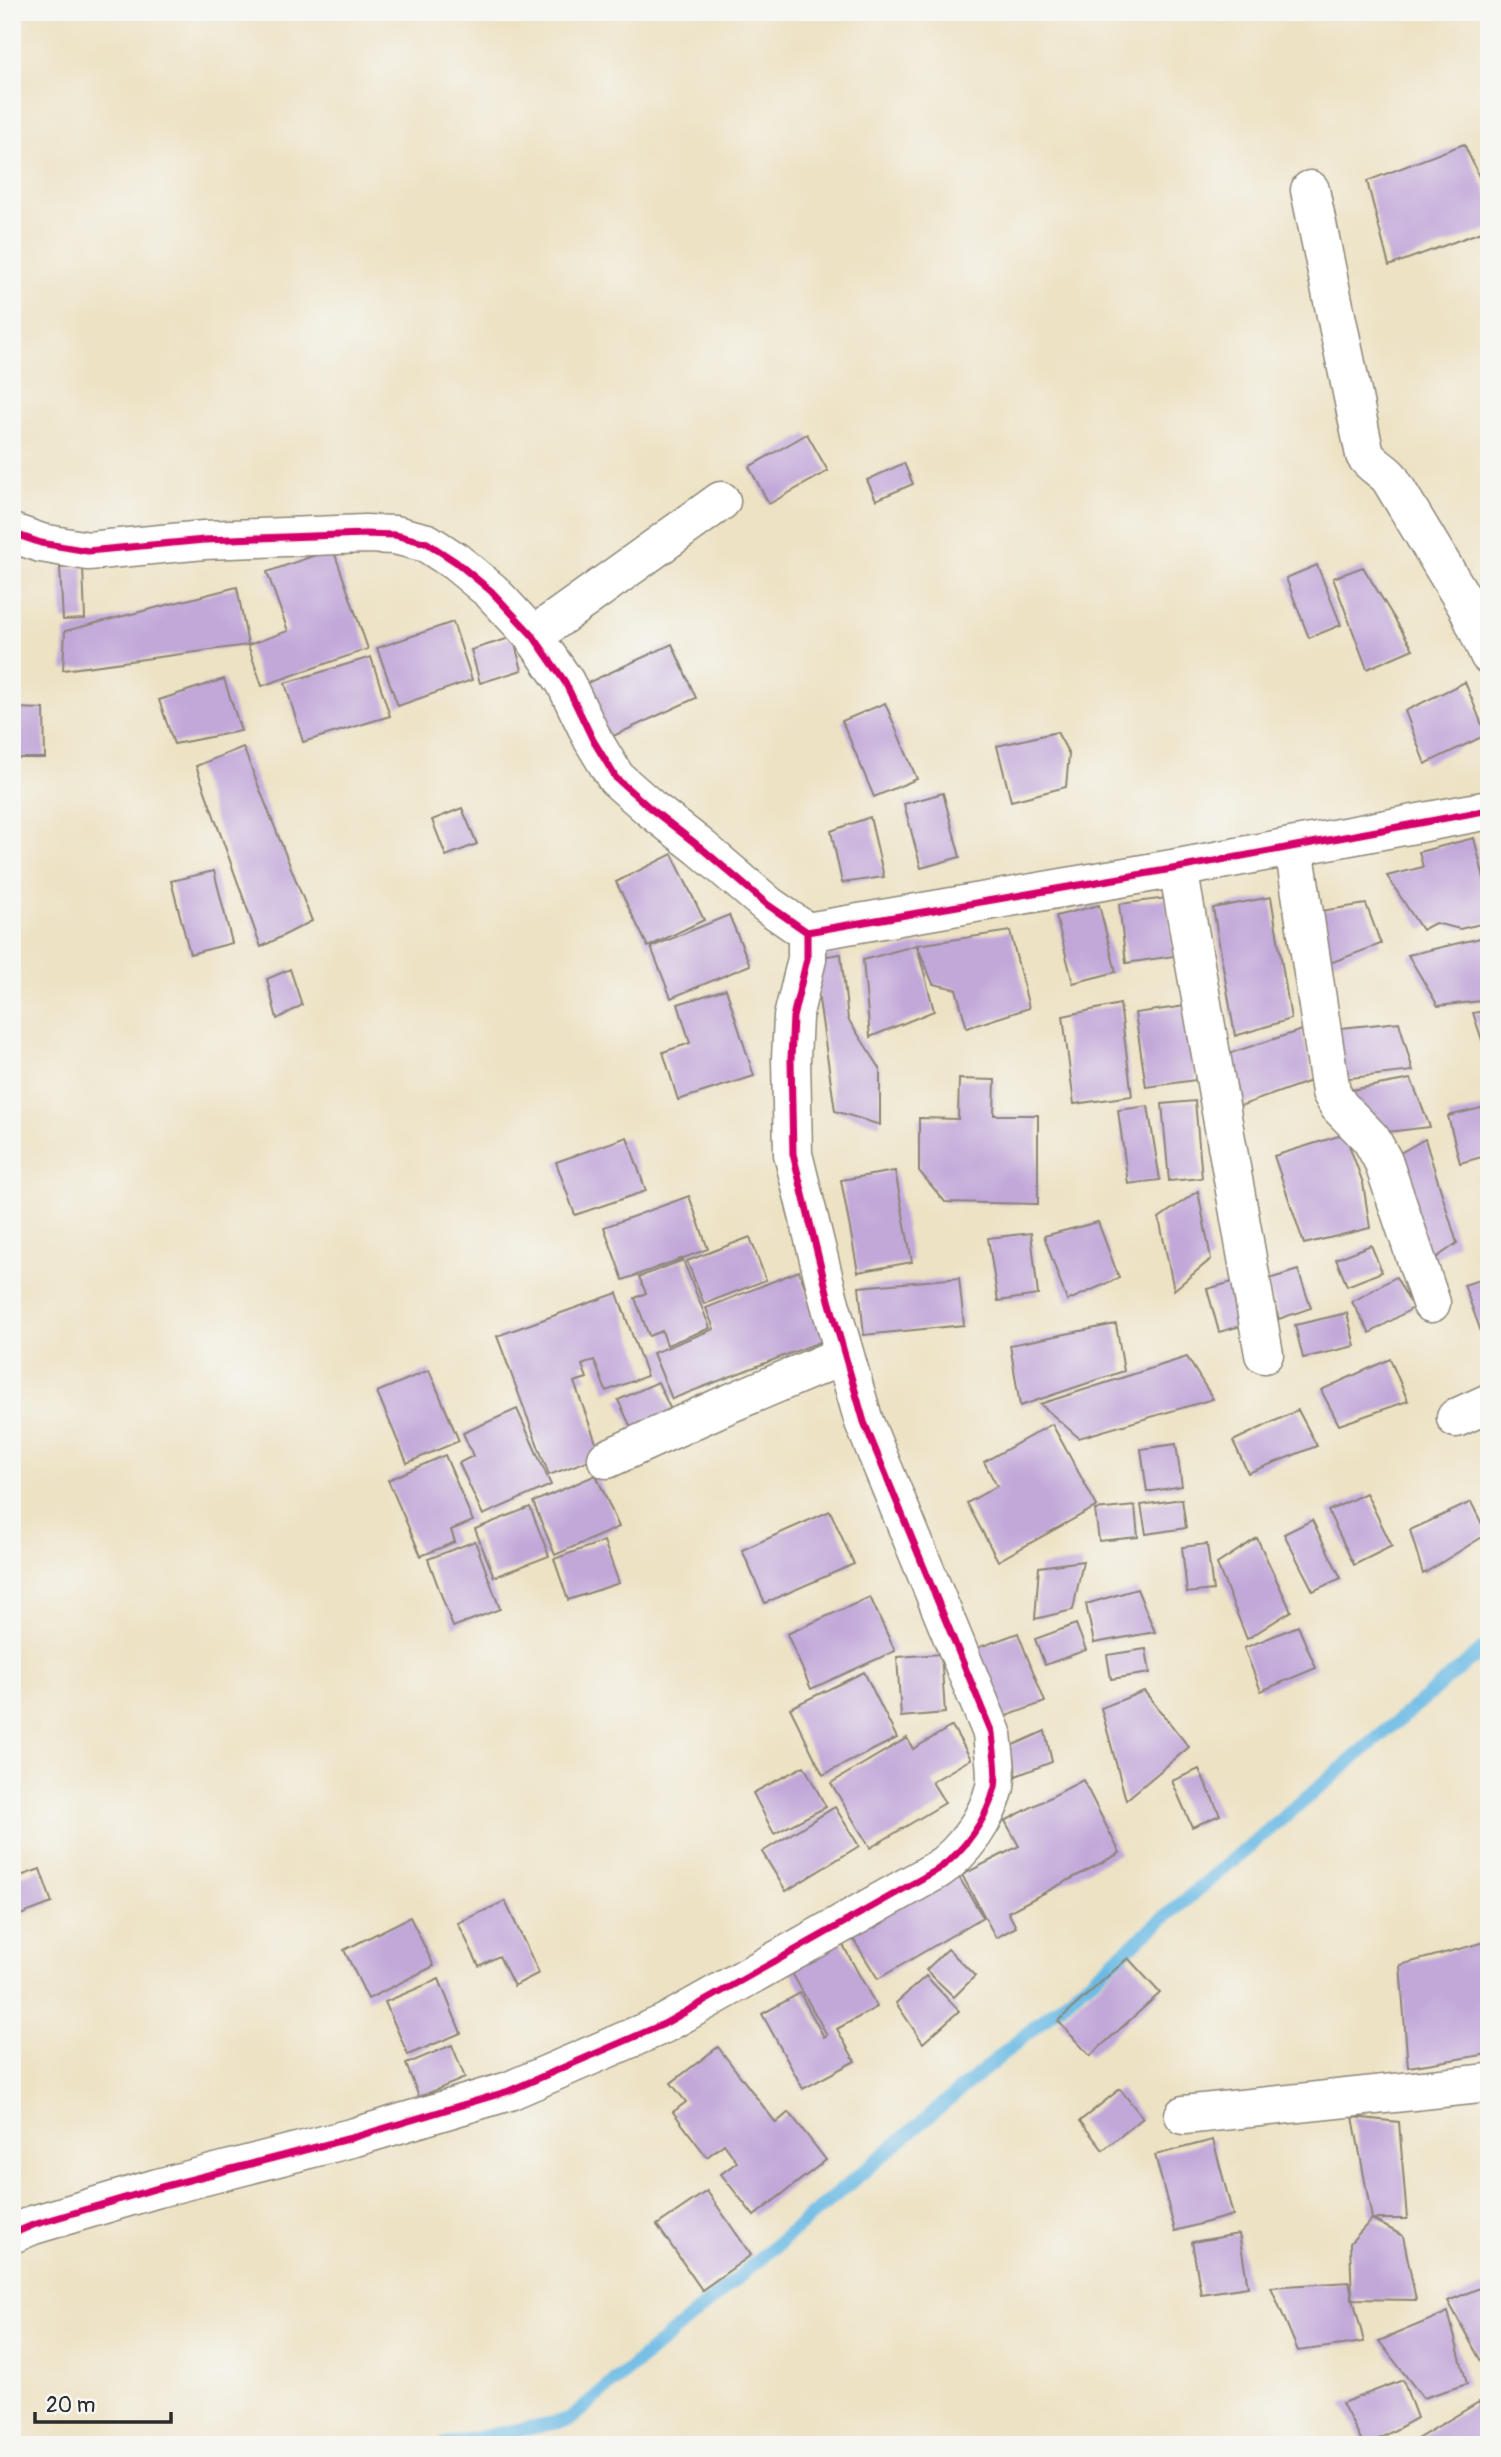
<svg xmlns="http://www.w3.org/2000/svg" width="1501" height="2457" font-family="Pangolin,sans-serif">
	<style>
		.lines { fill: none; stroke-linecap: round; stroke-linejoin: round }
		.stream { stroke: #69b9e4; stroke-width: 14 }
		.building { fill: #c2a8d9 }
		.street-casing { stroke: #8c8678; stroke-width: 41 }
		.street { stroke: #fff; stroke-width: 38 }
		.cycleway-casing { stroke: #f6f6f2; stroke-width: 11 }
		.cycleway { stroke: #d6006c; stroke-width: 7 }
	</style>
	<rect width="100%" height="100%" fill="#f6f6f2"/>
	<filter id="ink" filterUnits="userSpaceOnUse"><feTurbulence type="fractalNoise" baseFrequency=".0143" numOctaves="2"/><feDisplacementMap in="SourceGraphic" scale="14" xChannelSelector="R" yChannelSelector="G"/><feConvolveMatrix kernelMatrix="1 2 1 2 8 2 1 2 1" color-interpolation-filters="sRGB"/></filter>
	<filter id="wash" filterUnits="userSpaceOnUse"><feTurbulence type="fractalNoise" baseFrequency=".00686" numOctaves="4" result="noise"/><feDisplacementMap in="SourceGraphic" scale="28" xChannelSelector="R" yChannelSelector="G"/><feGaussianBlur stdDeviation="1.57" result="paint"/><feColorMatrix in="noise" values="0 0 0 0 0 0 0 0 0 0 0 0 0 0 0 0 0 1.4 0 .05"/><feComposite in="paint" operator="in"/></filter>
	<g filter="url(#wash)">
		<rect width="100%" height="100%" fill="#ede2c4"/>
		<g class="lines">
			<!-- stream -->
			<polyline class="stream" points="442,2445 569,2420 1489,1644"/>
		</g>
		<g id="blocks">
			<!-- building -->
			<g class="building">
				<polygon points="1464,144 1489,198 1489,229 1389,266 1367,181"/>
				<polygon points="807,434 828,471 769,504 749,467"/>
				<polygon points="904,463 913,484 876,500 867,480"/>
				<polygon points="333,549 368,649 262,686 248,645 288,631 267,572"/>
				<polygon points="1317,565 1341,625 1309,638 1286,578"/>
				<polygon points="83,567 85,619 63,620 60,568"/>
				<polygon points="1363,567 1413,649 1367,669 1333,578"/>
				<polygon points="237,587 248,645 63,670 65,631"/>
				<polygon points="453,622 472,680 398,706 377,648"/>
				<polygon points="513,637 522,670 480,683 471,650"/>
				<polygon points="672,644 696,698 609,738 585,684"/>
				<polygon points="371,657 390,716 303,742 285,683"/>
				<polygon points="224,679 241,731 174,744 159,700"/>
				<polygon points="1465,682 1486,735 1425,764 1405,711"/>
				<polygon points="885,703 917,779 874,797 842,721"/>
				<polygon points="15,708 44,709 45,758 16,758"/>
				<polygon points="1057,732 1069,754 1066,787 1011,801 997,746"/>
				<polygon points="243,747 312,921 261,947 196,766"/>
				<polygon points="943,793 960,857 921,868 904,804"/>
				<polygon points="462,808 477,844 446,856 432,820"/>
				<polygon points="870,817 884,877 842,883 831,831"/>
				<polygon points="1474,838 1489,898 1489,922 1460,929 1435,923 1422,930 1387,876 1423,867 1419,852"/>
				<polygon points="672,854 704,920 648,947 616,882"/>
				<polygon points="214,871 232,943 190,954 171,881"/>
				<polygon points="1271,897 1291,1019 1235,1036 1213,908"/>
				<polygon points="1167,898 1174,956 1126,963 1119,904"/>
				<polygon points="1366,904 1381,944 1330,963 1314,912"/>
				<polygon points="1099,905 1116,972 1073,983 1056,916"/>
				<polygon points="729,915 750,965 671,998 651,947"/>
				<polygon points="1010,931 1029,1008 967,1028 956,989 933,984 917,945"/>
				<polygon points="1489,936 1489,1000 1438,1006 1408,955"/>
				<polygon points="917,945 934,1011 870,1037 863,960"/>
				<polygon points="841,954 848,1019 880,1068 880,1125 835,1111 813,958"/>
				<polygon points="290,969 302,1005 277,1019 267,979"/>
				<polygon points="726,989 754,1076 678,1100 663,1052 690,1043 678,1004"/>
				<polygon points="1120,1004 1132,1096 1074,1104 1063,1016"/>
				<polygon points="1186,1006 1196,1080 1146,1087 1135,1013"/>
				<polygon points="1489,1010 1489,1048 1485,1049 1473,1013"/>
				<polygon points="1399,1022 1413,1071 1342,1079 1332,1029"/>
				<polygon points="1302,1030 1313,1080 1229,1110 1218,1057"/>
				<polygon points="959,1079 995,1080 994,1115 1038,1115 1038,1204 945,1202 919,1171 919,1118 958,1119"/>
				<polygon points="1411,1079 1430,1127 1379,1133 1346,1091"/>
				<polygon points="1195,1101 1202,1178 1169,1181 1162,1104"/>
				<polygon points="1148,1106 1160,1180 1128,1184 1118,1110"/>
				<polygon points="1489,1106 1489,1155 1460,1163 1448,1116"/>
				<polygon points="1345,1134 1363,1183 1370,1228 1304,1244 1274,1156"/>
				<polygon points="627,1137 646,1191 575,1215 556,1162"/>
				<polygon points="1425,1139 1457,1243 1429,1263 1395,1156"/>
				<polygon points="895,1171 912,1262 858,1272 841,1180"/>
				<polygon points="1198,1191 1211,1259 1174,1290 1159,1218"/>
				<polygon points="689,1196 708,1249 623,1280 604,1227"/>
				<polygon points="1098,1222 1119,1278 1067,1301 1044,1236"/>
				<polygon points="1031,1233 1038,1295 998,1301 988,1238"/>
				<polygon points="750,1237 766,1280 704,1304 687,1261"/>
				<polygon points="1371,1245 1382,1272 1347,1286 1336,1259"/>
				<polygon points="683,1260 710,1328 667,1345 662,1331 649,1336 635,1298 646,1293 639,1277"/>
				<polygon points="1298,1270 1311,1308 1279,1319 1266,1280"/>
				<polygon points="799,1271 825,1340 672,1399 653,1353 714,1329 706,1308"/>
				<polygon points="1396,1277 1413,1308 1370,1333 1352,1302"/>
				<polygon points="1489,1277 1489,1338 1484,1340 1464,1285"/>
				<polygon points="959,1278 964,1325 864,1335 859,1287"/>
				<polygon points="1236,1281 1248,1324 1219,1332 1207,1289"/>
				<polygon points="617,1293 647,1376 606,1391 594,1360 582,1365 587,1378 574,1382 601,1456 549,1475 497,1336"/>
				<polygon points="1347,1313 1355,1346 1303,1358 1295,1325"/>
				<polygon points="1116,1324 1124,1371 1020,1406 1010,1345"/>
				<polygon points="1187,1357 1213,1399 1079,1438 1040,1404"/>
				<polygon points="1390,1359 1408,1401 1339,1425 1321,1390"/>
				<polygon points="429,1370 459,1441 407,1463 377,1392"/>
				<polygon points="658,1382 675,1419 635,1436 618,1400"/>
				<polygon points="517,1409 551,1485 483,1515 459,1463 473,1456 463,1433"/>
				<polygon points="1298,1410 1317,1446 1248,1473 1233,1441"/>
				<polygon points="1052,1424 1097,1506 998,1561 967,1503 997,1486 984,1462"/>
				<polygon points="1176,1444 1182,1486 1147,1492 1141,1449"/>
				<polygon points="445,1455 473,1521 451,1530 455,1542 421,1556 388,1480"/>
				<polygon points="596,1475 619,1527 555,1555 533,1502"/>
				<polygon points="1366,1493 1392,1546 1354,1565 1328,1511"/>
				<polygon points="1182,1499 1186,1528 1146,1534 1141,1505"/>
				<polygon points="1471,1502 1487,1534 1423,1574 1410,1530"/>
				<polygon points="1135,1506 1138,1537 1099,1541 1095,1510"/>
				<polygon points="530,1507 549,1556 494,1577 475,1529"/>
				<polygon points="830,1511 854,1564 765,1603 742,1550"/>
				<polygon points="1312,1520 1341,1578 1313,1591 1284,1534"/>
				<polygon points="1257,1538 1291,1611 1247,1639 1217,1564"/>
				<polygon points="475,1541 500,1609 453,1627 428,1559"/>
				<polygon points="604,1541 619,1583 568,1600 554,1559"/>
				<polygon points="1207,1544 1213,1590 1187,1593 1182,1547"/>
				<polygon points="1083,1561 1073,1610 1035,1619 1039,1567"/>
				<polygon points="1137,1589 1155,1632 1094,1643 1086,1604"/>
				<polygon points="870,1597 895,1651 811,1689 787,1634"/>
				<polygon points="1076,1624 1086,1650 1045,1665 1035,1639"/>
				<polygon points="1298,1626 1316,1668 1261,1691 1244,1648"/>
				<polygon points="1018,1633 1045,1702 1004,1717 977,1648"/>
				<polygon points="1146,1649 1150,1673 1111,1679 1107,1655"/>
				<polygon points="941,1654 945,1713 901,1717 897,1657"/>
				<polygon points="864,1672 897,1738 823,1775 790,1708"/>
				<polygon points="1144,1691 1189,1747 1126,1800 1101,1708"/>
				<polygon points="952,1726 971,1759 932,1782 945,1803 870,1848 831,1783 907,1738 913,1749"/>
				<polygon points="1045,1731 1052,1762 1016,1776 1002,1750"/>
				<polygon points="804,1766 826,1807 774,1834 753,1793"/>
				<polygon points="1199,1769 1220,1815 1192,1827 1172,1781"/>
				<polygon points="1083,1780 1120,1853 1008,1912 1016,1927 996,1938 962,1875 1019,1846 1005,1821"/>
				<polygon points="835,1807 859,1846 786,1891 762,1852"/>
				<polygon points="40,1869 52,1903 15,1917 12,1907 12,1879"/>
				<polygon points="954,1869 983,1917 878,1979 849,1932"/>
				<polygon points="505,1901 539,1973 514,1986 499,1956 479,1966 458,1923"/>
				<polygon points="410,1917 434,1966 368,1999 344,1950"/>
				<polygon points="839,1938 877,2007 837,2029 855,2061 803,2089 762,2014 800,1993 824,2037 827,2035 788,1966"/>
				<polygon points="1489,1941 1489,2054 1408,2067 1400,1965"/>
				<polygon points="948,1949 975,1976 954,1997 926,1970"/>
				<polygon points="1128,1958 1160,1993 1090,2056 1058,2021"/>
				<polygon points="926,1976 959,2011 923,2043 896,2003"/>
				<polygon points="439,1979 461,2033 408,2055 385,2002"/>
				<polygon points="452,2045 465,2078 419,2097 406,2064"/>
				<polygon points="718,2047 776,2123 789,2112 826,2160 754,2216 721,2174 737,2162 724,2144 707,2157 673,2112 686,2102 671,2083"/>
				<polygon points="1120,2089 1143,2118 1103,2150 1080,2121"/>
				<polygon points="1353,2117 1399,2122 1407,2219 1372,2219"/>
				<polygon points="1213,2140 1233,2215 1175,2231 1155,2155"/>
				<polygon points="707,2191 751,2255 702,2290 657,2225"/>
				<polygon points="1372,2219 1403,2236 1416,2300 1352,2299 1350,2243"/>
				<polygon points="1239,2234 1248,2287 1201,2294 1192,2242"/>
				<polygon points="1349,2282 1364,2342 1298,2351 1271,2287"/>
				<polygon points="1489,2284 1489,2376 1448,2301"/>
				<polygon points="1448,2312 1467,2384 1423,2398 1379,2341"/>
				<polygon points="1403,2380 1417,2418 1368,2445 1364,2445 1342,2403"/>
				<polygon points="1479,2402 1489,2430 1489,2445 1407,2445"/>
			</g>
		</g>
	</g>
	<g filter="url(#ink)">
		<use href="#blocks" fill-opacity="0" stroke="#8c8678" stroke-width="2"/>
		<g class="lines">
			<!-- street casing -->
			<g class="street-casing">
				<g id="street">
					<path d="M1310,190L1365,455C1372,465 1381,469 1389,477L1468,608L1489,655"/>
					<polyline points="12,533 41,543 88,551 204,540 365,534 395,535 427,543 456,562 491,591 533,636 565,682 593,740 616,778 650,808 700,847 768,905 807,932 1178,868 1489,810"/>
					<polyline points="533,636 721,501"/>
					<polyline points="1294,847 1331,1092 1339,1106 1371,1139 1383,1161 1431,1303"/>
					<polyline points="1178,868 1264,1354"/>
					<polyline points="1456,1418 1489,1403"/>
					<polyline points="607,1459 721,1407 844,1355"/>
					<polyline points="1184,2115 1489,2083"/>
					<path d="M12,2234L33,2225L158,2188L355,2137L509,2091L664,2024L937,1870C964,1852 987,1819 995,1787C998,1771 993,1749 992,1733L864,1422L829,1300L793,1154L791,1059L793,1017L807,959V932"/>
				</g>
			</g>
			<!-- street -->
			<use href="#street" class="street"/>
			<!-- cycleway casing -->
			<g class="cycleway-casing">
				<g id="cycleway">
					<polyline points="12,533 41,543 88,551 204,540 365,534 395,535 427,543 456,562 491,591 533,636 565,682 593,740 616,778 650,808 700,847 768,905 807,932 1178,868 1489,810"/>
					<path d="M12,2234L33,2225L158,2188L355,2137L509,2091L664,2024L937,1870C964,1852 987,1819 995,1787C998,1771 993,1749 992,1733L864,1422L829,1300L793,1154L791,1059L793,1017L807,959V932"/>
				</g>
			</g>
			<!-- cycleway -->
			<use href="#cycleway" class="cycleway"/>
		</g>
	</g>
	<!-- margin -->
	<rect width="1501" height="2457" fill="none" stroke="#f6f6f2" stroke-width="42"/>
	<!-- scale -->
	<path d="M35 2412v10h136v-10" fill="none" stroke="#2b2b2b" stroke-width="3.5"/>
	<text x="46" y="2412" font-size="21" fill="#2b2b2b" stroke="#f6f6f2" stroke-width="5" paint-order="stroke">20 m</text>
</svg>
